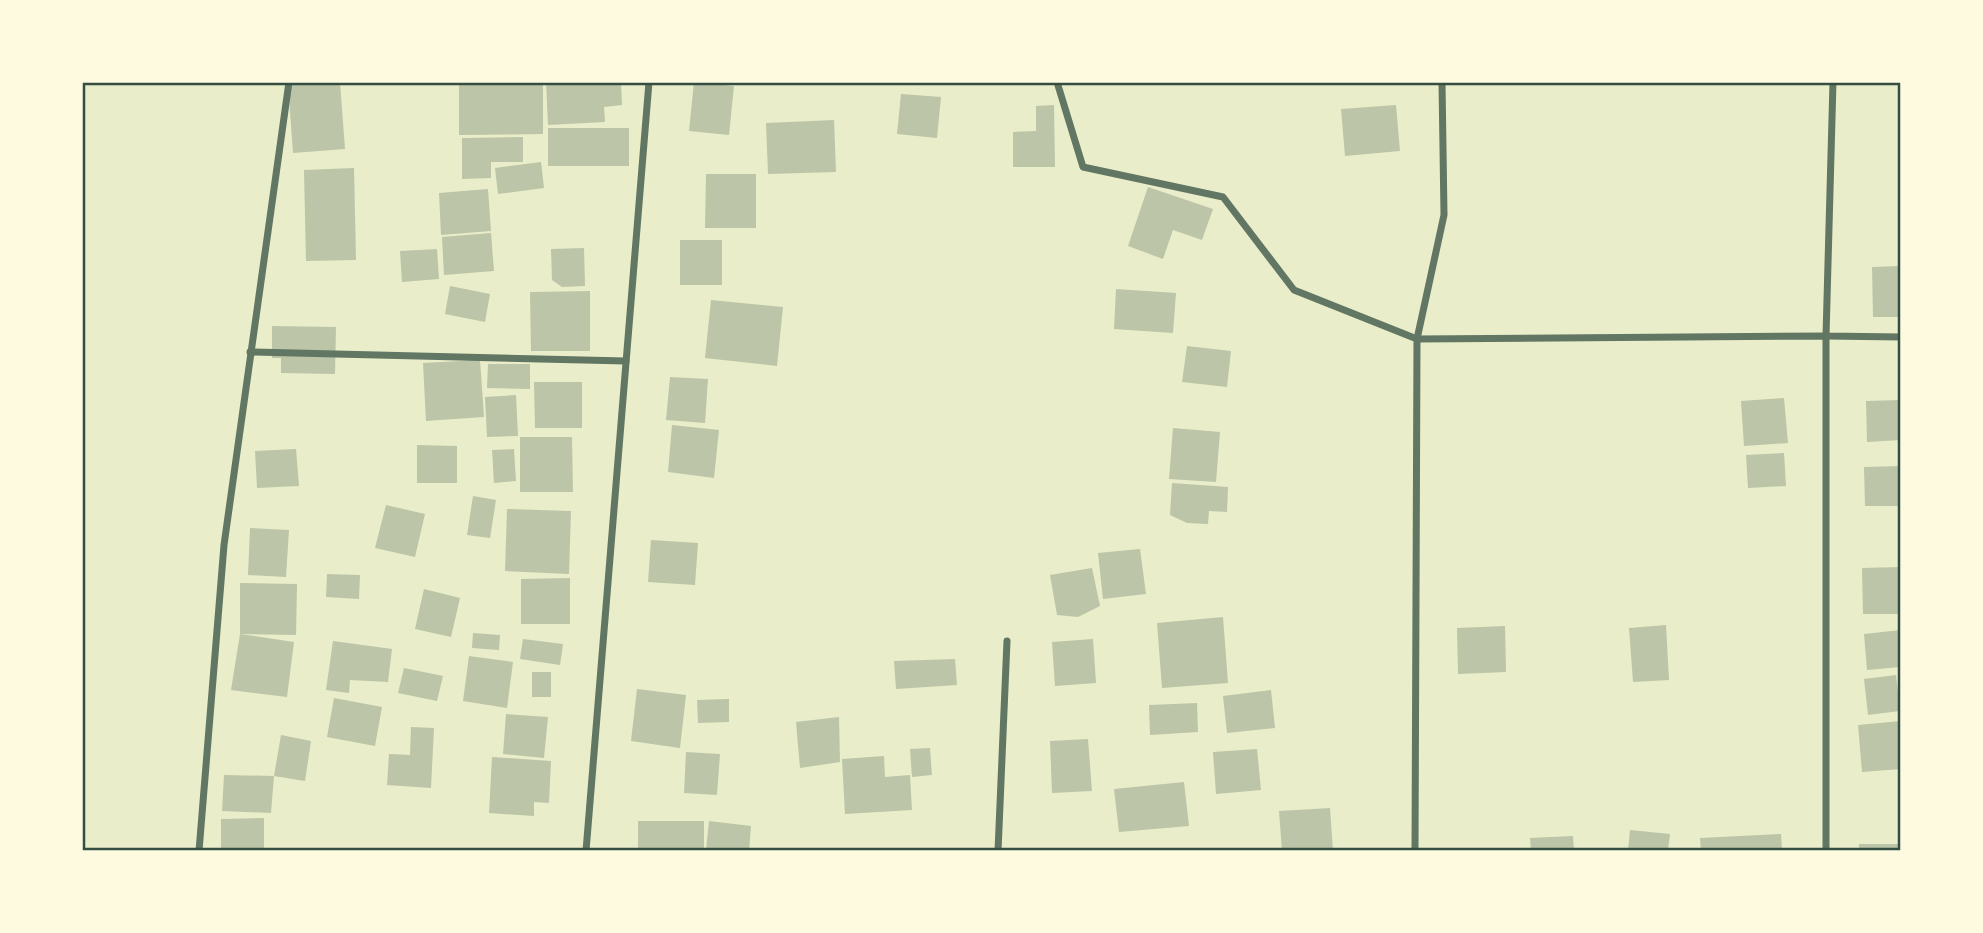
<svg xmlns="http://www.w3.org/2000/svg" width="1983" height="933" font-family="Raleway,sans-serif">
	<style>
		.building { fill: #bcc5a7 }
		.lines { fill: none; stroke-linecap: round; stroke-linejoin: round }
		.minor { stroke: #617663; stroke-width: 7 }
		.neatline { fill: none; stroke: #344e41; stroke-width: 2.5 }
	</style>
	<rect width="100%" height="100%" fill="#e9edc9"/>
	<!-- building -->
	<g class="building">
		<polygon points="340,82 345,149 293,153 288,84"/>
		<polygon points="546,82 621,82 622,105 604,107 605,122 548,125"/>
		<polygon points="694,82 734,86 729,135 689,131"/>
		<polygon points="459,83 543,83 543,134 459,135"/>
		<polygon points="901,94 941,97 937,138 897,134"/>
		<polygon points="1054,105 1055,167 1013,167 1013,132 1036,131 1036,106"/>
		<polygon points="1396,105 1400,151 1345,156 1341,109"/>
		<polygon points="834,120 836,172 768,174 766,123"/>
		<rect x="548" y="128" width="81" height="38"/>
		<polygon points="523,137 523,162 491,162 491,178 462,179 462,138"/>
		<polygon points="541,162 544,188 498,194 495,168"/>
		<polygon points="354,168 356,260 306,261 304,170"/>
		<polygon points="706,174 756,174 756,228 705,228"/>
		<polygon points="1148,187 1213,209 1202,240 1173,230 1163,259 1128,246"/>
		<polygon points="488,189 491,231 441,235 439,193"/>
		<polygon points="491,233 494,271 444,275 442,237"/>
		<rect x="680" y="240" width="42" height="45"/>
		<polygon points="584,248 585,286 562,287 552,280 551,249"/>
		<polygon points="437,249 439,279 402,282 400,251"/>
		<polygon points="1901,266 1901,317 1873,317 1872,267"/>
		<polygon points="450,286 490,294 485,322 445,314"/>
		<polygon points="1116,289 1176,293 1173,333 1114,329"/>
		<polygon points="590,291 590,351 531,351 530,292"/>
		<polygon points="711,300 783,307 777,366 705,358"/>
		<polygon points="272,326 336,327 335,374 281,373 281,358 272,358"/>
		<polygon points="1187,346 1231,351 1227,387 1182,382"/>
		<polygon points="480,360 484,417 426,421 423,363"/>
		<polygon points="488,364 530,364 530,389 487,388"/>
		<polygon points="670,377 708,379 705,423 666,420"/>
		<polygon points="534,382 582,382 582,428 535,428"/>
		<polygon points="516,395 518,436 487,437 485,397"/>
		<polygon points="1784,398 1788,443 1744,446 1741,401"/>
		<polygon points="1901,400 1901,440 1867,442 1866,401"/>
		<polygon points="672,425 719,430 714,478 668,472"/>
		<polygon points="1173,428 1220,432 1216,482 1169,479"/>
		<polygon points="520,437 572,437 573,492 520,492"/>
		<polygon points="417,445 457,446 457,483 417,483"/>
		<polygon points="296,449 299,486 257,488 255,451"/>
		<polygon points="514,449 516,481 494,483 492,450"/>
		<polygon points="1784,453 1786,486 1748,488 1746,455"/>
		<polygon points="1901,466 1901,506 1865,506 1864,467"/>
		<polygon points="1172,483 1228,487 1227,512 1209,511 1208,524 1187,523 1170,515"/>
		<polygon points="473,496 496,500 490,538 467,535"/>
		<polygon points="386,505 425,514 415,557 375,548"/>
		<polygon points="507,509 571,511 569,574 505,571"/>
		<polygon points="250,528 289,530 286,577 248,575"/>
		<polygon points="651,540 698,543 695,585 648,582"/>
		<polygon points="1140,549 1146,594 1103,599 1098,553"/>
		<polygon points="1901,567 1901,614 1863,614 1862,568"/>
		<polygon points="1092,568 1100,606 1078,617 1057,615 1050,575"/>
		<polygon points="327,574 360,575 359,599 326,597"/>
		<polygon points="570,578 570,624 521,624 521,579"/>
		<polygon points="240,583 297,584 296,635 240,634 294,642 287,697 231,690 240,634"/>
		<polygon points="424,589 460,598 451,637 415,629"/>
		<polygon points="1223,617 1228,683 1162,688 1157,623"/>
		<polygon points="1666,625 1669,680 1633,682 1629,628"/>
		<polygon points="1505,626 1506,672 1458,674 1457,628"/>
		<polygon points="1901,630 1901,667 1867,670 1864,634"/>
		<polygon points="473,633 500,635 499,650 472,648"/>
		<polygon points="523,639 563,644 560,665 520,659"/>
		<polygon points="1093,639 1096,683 1055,686 1052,642"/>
		<polygon points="333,641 392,649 388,682 350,680 349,693 326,690"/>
		<polygon points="469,656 513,662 507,708 463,701"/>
		<polygon points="955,659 957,685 896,689 894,661"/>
		<polygon points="404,668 443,676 437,701 398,693"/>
		<rect x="532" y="672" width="19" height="25"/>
		<polygon points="1896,675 1900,711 1868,715 1864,679"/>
		<polygon points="637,689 686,695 680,748 631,741"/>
		<polygon points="1271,690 1275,728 1227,733 1223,696"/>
		<polygon points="334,698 382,707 375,746 327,737"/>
		<polygon points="729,699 729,722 698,723 697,700"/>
		<polygon points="1197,703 1198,732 1150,735 1149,705"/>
		<polygon points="506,714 548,717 544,758 503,754"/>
		<polygon points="839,717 840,762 800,768 796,722"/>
		<polygon points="1901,721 1901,769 1862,772 1858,725"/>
		<polygon points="411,727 434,728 431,788 387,785 389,754 410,755"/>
		<polygon points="281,735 311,741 305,781 274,776"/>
		<polygon points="1088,739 1092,791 1052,793 1050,741"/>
		<polygon points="930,748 932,775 912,777 910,749"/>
		<polygon points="1257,749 1261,790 1216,794 1213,752"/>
		<polygon points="686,752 720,754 717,795 684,793"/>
		<polygon points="884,756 885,777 910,775 912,810 845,814 842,759"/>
		<polygon points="492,757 551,761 549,803 534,802 534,816 489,813"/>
		<polygon points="224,775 274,776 271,813 222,811"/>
		<polygon points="1184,782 1189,826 1119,832 1114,789"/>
		<polygon points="1330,808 1333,851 1282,851 1279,811"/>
		<polygon points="264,818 264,851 221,851 221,819"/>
		<rect x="638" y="821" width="66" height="30"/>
		<polygon points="709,821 751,826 749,851 706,851"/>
		<polygon points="1630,830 1670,834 1668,851 1628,851"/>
		<polygon points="1781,834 1782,851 1701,851 1700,838"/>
		<polygon points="1573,836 1574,851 1531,851 1530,838"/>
		<rect x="1859" y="844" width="42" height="7"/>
		<rect x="1043" y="848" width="48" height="3"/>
	</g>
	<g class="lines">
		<!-- minor -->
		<g class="minor">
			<polyline points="1057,82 1083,167 1223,197 1294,290 1417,339 1826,336 1826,851"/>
			<polyline points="1833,82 1826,336 1901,337"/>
			<polyline points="250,352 626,361"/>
			<polyline points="199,851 224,545 289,82"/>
			<polyline points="586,851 649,82"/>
			<polyline points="998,851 1007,641"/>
			<polyline points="1415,851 1417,339 1444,215 1442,82"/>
		</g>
	</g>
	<!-- border -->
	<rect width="1983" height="933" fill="none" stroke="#fefae0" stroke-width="168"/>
	<rect x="84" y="84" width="1815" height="765" class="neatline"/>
</svg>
